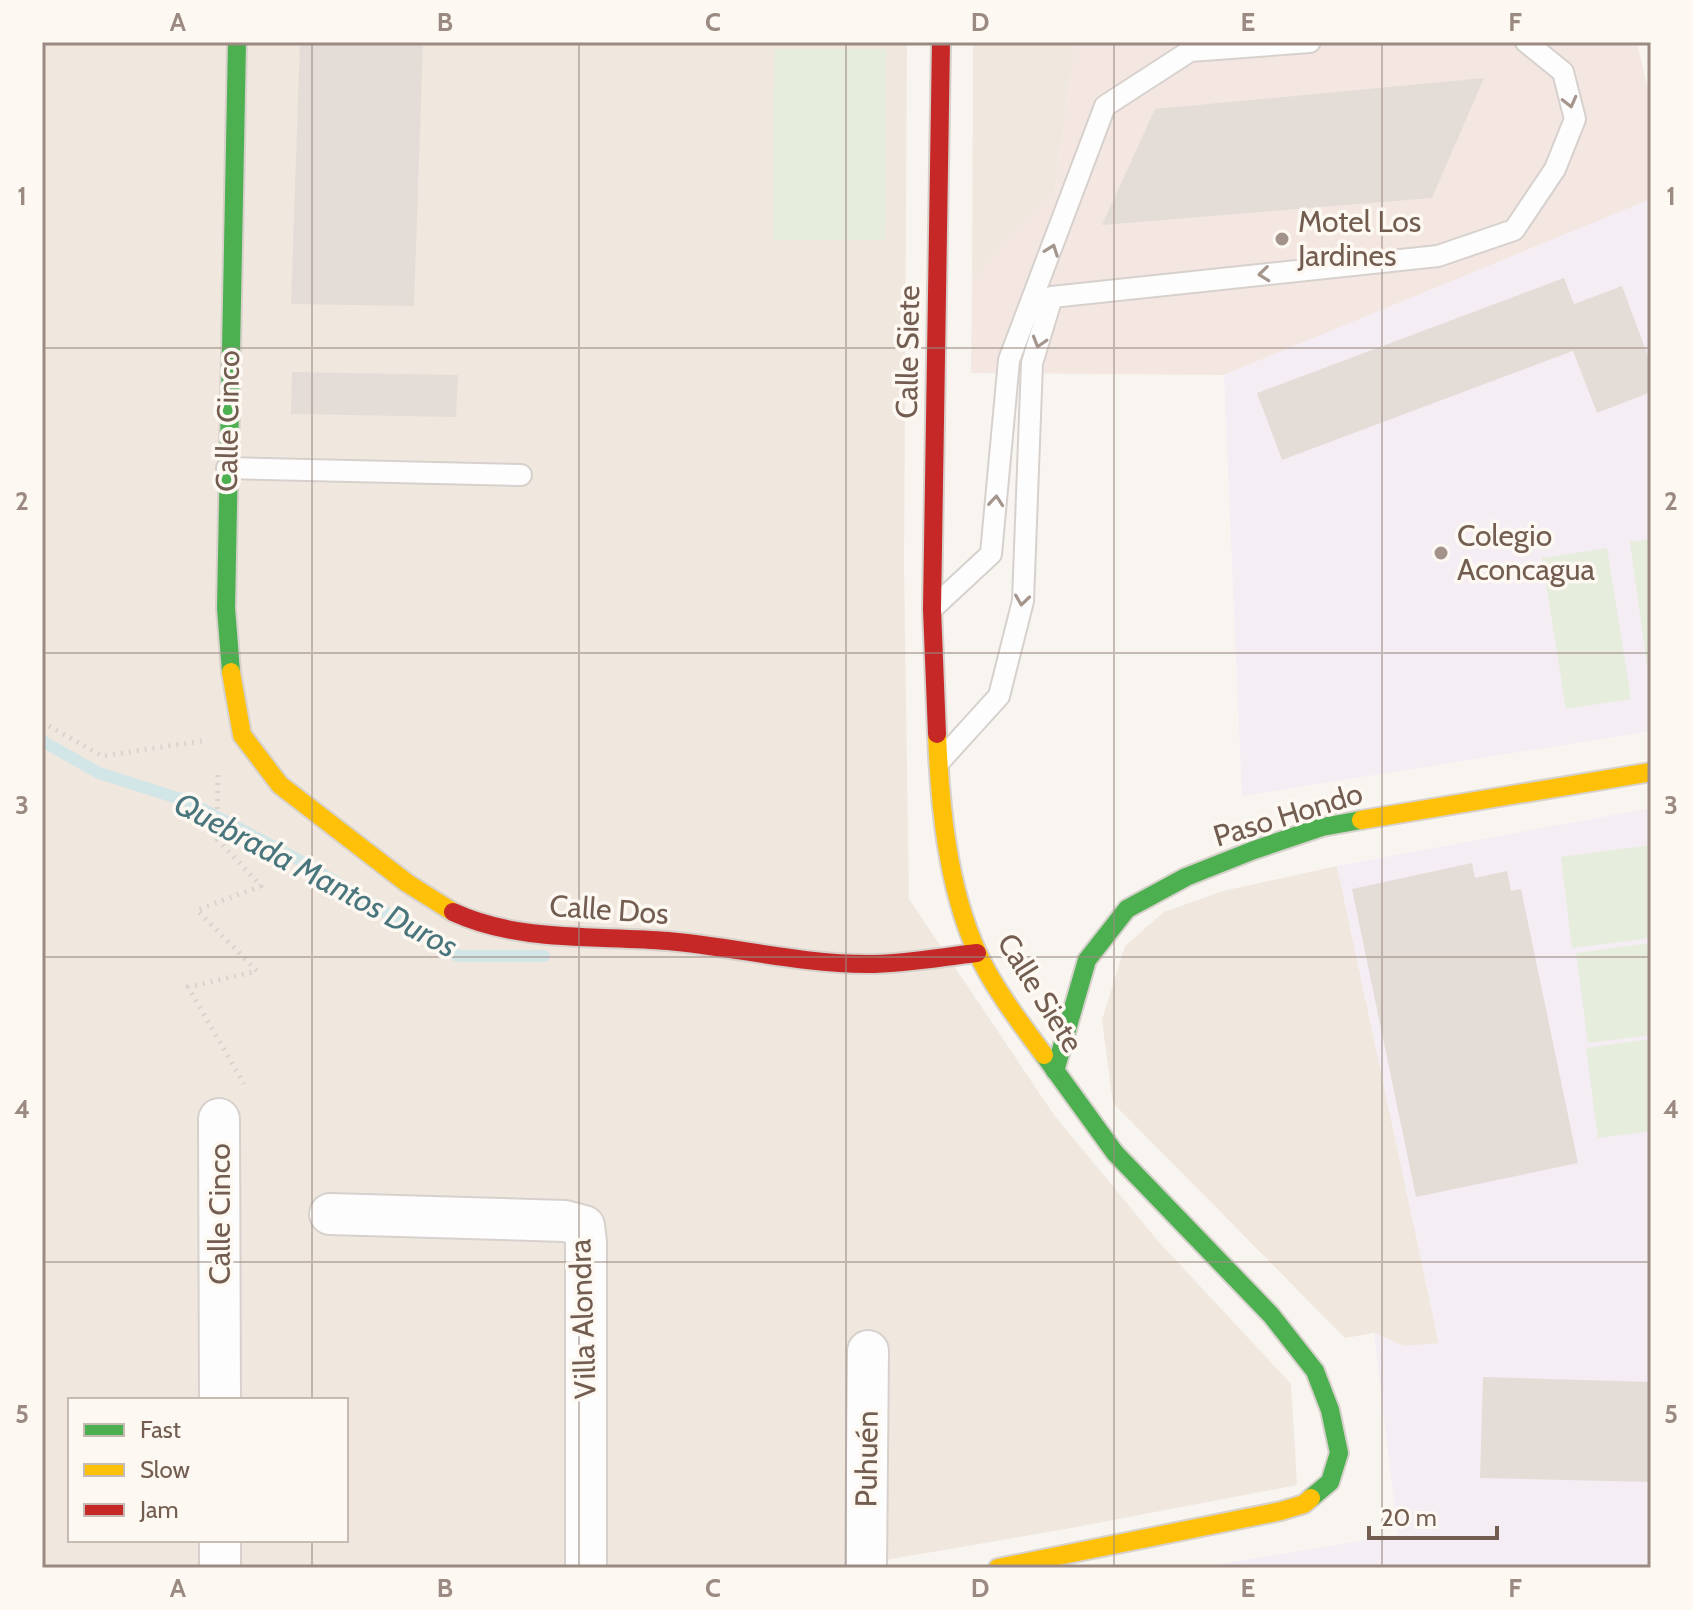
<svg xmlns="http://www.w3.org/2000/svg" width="1693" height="1610" font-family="Cabin,sans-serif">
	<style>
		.residential { fill: #f0e7de; fill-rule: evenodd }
		.commercial { fill: #f4e7e2 }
		.education { fill: #f4edf4 }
		.green { fill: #e6eddc }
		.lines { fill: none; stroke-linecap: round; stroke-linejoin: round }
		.stream { stroke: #d2e5e7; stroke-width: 12 }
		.building { fill: #e4ddd7 }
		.lane-casing { stroke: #d7d1cd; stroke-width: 24 }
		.street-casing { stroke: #d7d1cd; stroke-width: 44 }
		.fast-casing { stroke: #d7d1cb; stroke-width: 22 }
		.slow-casing { stroke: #d7d1cb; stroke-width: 22 }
		.jam-casing { stroke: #d7d1cb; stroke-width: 22 }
		.path { stroke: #dad4d0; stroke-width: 5; stroke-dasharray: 2 6; stroke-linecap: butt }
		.lane { stroke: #fefdfd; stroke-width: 20 }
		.street { stroke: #fefdfd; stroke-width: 40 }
		.fast { stroke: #4caf50; stroke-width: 18 }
		.slow { stroke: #ffc107; stroke-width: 18 }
		.jam { stroke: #c62828; stroke-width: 18 }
		.oneway { stroke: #a4958d }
		.grid { fill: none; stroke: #9b8a81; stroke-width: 2; stroke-opacity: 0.55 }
		.poi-dot { fill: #a29289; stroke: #fdf9f2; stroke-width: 3 }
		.labels { text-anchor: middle; stroke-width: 7; stroke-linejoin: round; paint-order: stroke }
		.poi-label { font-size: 30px; fill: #735d51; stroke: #fdf9f2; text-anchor: start }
		.street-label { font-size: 30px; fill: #735d51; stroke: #fdf9f2 }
		.water-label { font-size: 32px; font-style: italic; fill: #49757d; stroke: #fdf9f2 }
		.neatline { fill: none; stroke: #9b8a81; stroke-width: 3 }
		.grid-label { font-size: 26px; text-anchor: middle; font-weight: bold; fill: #9b8a81 }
	</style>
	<rect width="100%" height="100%" fill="#f8f4f0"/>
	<!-- residential -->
	<g class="residential">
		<path d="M42,42H907L904,568L909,899L1054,1115L1158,1241L1291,1384L1297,1485L1071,1528L839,1568H42ZM70,1400H346V1540H70Z"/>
		<polygon points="973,42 1075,42 1055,191 972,279"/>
		<polygon points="1337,866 1439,1344 1404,1346 1374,1333 1345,1338 1113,1103 1102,1020 1125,946 1164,912 1223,891"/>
	</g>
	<!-- commercial -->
	<polygon class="commercial" points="1075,42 1637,42 1651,103 1651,199 1224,375 971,373 972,279 1055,191"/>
	<!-- education -->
	<g class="education">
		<polygon points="1651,199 1651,731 1242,796 1224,375"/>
		<polygon points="1651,808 1651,1568 1196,1568 1398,1535 1374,1333 1404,1346 1439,1343 1337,866"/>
	</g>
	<!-- green -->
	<g class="green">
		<polygon points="774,49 886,49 885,240 773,240"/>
		<polygon points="1651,539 1651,693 1630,542"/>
		<polygon points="1607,548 1631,699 1566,709 1542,558"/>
		<polygon points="1651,845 1651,938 1572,948 1561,857"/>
		<polygon points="1651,943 1651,1035 1588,1043 1576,953"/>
		<polygon points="1651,1039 1651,1131 1598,1138 1586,1048"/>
	</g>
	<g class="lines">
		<!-- stream -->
		<polyline class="stream" points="42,741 99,773 187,801 299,860 458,956 544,956"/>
	</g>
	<!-- building -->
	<g class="building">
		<polygon points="300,42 423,42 414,306 291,304"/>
		<polygon points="1484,78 1432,198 1102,225 1155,109"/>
		<polygon points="1564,278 1574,304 1622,286 1651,364 1651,392 1597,413 1573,351 1282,460 1257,393"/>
		<polygon points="292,372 458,375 456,417 291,414"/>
		<polygon points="1472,863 1475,878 1507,871 1511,891 1521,889 1578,1163 1416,1197 1352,889"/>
		<polygon points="1483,1377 1651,1382 1651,1482 1480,1478"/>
	</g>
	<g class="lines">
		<!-- lane casing -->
		<g class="lane-casing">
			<g id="lane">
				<polyline points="227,468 521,475"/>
				<polyline points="935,606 991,554 1009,360 1105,106 1190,51 1310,42"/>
				<polyline points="940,761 999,696 1023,601 1032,363 1052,297 1438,256 1514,230 1555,169 1575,119 1563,72 1526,42"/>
			</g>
		</g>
		<!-- street casing -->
		<g class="street-casing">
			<g id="street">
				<polyline points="219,1119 220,1400"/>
				<polyline points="330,1214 565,1221 584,1226 586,1242 586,1568"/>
				<polyline points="220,1540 220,1568"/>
				<polyline points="866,1568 868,1351"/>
			</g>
		</g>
		<!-- fast casing -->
		<g class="fast-casing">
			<g id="fast">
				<polyline points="231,672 226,608 237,42"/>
				<polyline points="1044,1055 1115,1153 1271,1315 1315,1371 1330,1410 1339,1453 1330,1482 1311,1498"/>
				<polyline points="1055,1071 1087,960 1127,909 1186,877 1254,850 1322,827 1361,820"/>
			</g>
		</g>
		<!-- slow casing -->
		<g class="slow-casing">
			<g id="slow">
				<polyline points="231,672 242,735 280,785 407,883 453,912"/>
				<path d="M937,734C940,806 947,885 977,952C993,987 1021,1024 1044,1055"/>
				<polyline points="1361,820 1651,772"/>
				<polyline points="998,1568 1281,1511 1304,1504 1311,1498"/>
			</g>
		</g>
		<!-- jam casing -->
		<g class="jam-casing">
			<g id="jam">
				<polyline points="937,734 932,609 941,42"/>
				<path d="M453,912C520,943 597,935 668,941C735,947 800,964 868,964C904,964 941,957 977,953"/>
			</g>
		</g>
		<!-- path -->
		<g class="path">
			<polyline points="42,722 102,756 202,741"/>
			<polyline points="218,775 217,839 261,886 197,910 257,971 188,987 244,1084"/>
		</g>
		<!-- lane -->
		<use href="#lane" class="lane"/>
		<!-- street -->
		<use href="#street" class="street"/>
		<!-- fast -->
		<use href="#fast" class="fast"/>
		<!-- slow -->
		<use href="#slow" class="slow"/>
		<!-- jam -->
		<use href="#jam" class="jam"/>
	</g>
	<!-- one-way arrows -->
	<defs><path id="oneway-chevron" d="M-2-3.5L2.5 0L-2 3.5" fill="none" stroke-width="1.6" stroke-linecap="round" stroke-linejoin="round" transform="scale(2)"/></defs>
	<g class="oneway">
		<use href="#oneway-chevron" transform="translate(1570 102) rotate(76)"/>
		<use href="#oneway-chevron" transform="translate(1052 250) rotate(-70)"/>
		<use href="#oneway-chevron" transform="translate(1264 274) rotate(174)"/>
		<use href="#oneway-chevron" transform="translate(1039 342) rotate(107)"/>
		<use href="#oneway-chevron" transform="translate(996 501) rotate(-85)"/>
		<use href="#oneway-chevron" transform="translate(1022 600) rotate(98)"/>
	</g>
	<!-- grid -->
	<path class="grid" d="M312,42V1400M579,42V1568M846,42V1568M1114,42V1568M1382,42V1568M42,348H1651M42,653H1651M42,957H1651M42,1262H1651M312,1540V1568"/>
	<!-- markers -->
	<g class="poi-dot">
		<circle cx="1282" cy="239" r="8"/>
		<circle cx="1441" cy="553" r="8"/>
	</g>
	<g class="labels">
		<!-- poi labels -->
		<g class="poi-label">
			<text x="1298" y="232">Motel Los<tspan x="1298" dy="34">Jardines</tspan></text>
			<text x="1457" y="546">Colegio<tspan x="1457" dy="34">Aconcagua</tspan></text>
		</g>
		<!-- street labels -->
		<g class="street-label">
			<text transform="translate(908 352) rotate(-89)" y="10">Calle Siete</text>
			<text transform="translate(228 421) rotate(-89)" y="10">Calle Cinco</text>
			<text transform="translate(1288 815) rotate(-17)" y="10">Paso Hondo</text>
			<text transform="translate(609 910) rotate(4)" y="10">Calle Dos</text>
			<text transform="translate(1040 993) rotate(58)" y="10">Calle Siete</text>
			<text transform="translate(220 1214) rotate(-90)" y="10">Calle Cinco</text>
			<text transform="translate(583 1319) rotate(-92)" y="10">Villa Alondra</text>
			<text transform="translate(867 1459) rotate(-89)" y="10">Puhuén</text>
		</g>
		<!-- water labels -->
		<g class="water-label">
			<text transform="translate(316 875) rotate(28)" y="11">Quebrada Mantos Duros</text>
		</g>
	</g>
	<!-- border -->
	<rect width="1693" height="1610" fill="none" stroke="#fdf9f2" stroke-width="88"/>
	<!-- legend -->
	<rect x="68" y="1398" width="280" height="144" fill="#fdf9f2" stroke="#c6bbb2" stroke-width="2"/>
	<rect x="84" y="1424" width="40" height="12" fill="#4caf50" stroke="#c6bbb2" stroke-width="2"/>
	<text x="140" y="1438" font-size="24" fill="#735d51">Fast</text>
	<rect x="84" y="1464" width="40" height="12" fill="#ffc107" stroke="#c6bbb2" stroke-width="2"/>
	<text x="140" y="1478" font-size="24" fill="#735d51">Slow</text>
	<rect x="84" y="1504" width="40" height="12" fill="#c62828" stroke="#c6bbb2" stroke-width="2"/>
	<text x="140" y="1518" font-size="24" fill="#735d51">Jam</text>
	<!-- scale -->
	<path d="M1369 1526v12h128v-12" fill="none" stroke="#735d51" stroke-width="4"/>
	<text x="1381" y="1526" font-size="24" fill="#735d51" stroke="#fdf9f2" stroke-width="6" paint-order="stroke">20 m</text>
	<rect x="44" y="44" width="1605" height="1522" class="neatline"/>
	<g class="grid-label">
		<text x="178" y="31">A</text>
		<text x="445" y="31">B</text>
		<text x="713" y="31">C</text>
		<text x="980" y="31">D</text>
		<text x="1248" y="31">E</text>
		<text x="1515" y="31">F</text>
		<text x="22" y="205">1</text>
		<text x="1671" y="205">1</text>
		<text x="22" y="510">2</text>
		<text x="1671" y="510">2</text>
		<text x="22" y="814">3</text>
		<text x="1671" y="814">3</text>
		<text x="22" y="1118">4</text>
		<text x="1671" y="1118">4</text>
		<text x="22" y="1423">5</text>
		<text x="1671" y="1423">5</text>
		<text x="178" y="1597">A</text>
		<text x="445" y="1597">B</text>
		<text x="713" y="1597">C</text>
		<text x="980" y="1597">D</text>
		<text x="1248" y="1597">E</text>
		<text x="1515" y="1597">F</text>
	</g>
</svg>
